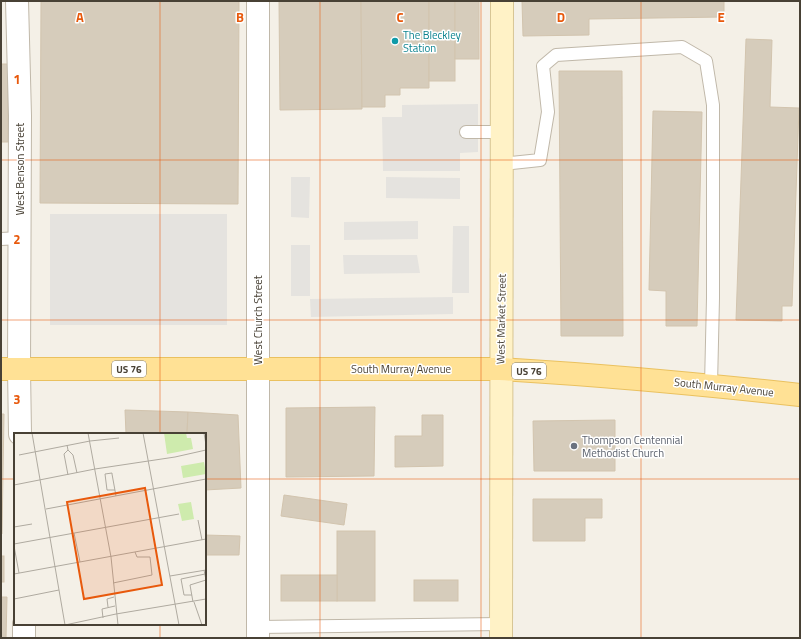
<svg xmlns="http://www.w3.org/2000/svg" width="801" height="639" font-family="'Titillium Web',sans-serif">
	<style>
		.parking { fill: #e5e3df }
		.building { fill: #d6ccbb; stroke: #d2c4ae }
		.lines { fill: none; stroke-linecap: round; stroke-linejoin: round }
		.lane-casing { stroke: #c0b8a9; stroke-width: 14 }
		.street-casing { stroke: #c0b8a9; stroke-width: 24 }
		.secondary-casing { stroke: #d7c594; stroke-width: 24 }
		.primary-casing { stroke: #eac15f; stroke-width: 24 }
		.lane { stroke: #fff; stroke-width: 12 }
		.street { stroke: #fff; stroke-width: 22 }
		.secondary { stroke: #fff2c6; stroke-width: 22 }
		.primary { stroke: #ffe195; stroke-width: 22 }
		.grid { fill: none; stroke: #e8590c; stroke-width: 1; stroke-opacity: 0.55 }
		.culture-dot { fill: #0f9aa8; stroke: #fff; stroke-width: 1.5 }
		.worship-dot { fill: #6b7280; stroke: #fff; stroke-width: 1.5 }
		.labels { text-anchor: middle; stroke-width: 3; stroke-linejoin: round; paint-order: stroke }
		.shield { fill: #fff; stroke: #7f7a72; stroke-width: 1 }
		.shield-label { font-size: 10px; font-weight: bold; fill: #484135 }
		.culture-label { font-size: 11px; fill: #0d838f; stroke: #fff; text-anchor: start }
		.street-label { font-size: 11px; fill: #484135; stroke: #fff }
		.worship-label { font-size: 11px; fill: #5b616d; stroke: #fff; text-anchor: start }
		.inset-road { fill: none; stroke: #afaaa0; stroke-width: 1 }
		.view { fill: #e8590c; fill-opacity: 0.15; stroke: #e8590c; stroke-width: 2 }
		.inset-edge { fill: none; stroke: #484135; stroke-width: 2 }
		.grid-label { font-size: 13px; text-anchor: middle; font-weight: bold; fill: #e8590c; stroke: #fff; stroke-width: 3; stroke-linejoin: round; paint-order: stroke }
	</style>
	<rect width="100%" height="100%" fill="#f4f0e7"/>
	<!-- parking -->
	<g class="parking">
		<polygon points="478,104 478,152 460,153 460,171 383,171 382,117 402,117 402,105"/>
		<polygon points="291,177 310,177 309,218 291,217"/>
		<polygon points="386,177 460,178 460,199 386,198"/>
		<rect x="50" y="214" width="177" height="111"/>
		<polygon points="418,221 418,239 344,240 344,222"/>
		<polygon points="453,226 469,226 469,293 452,293"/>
		<rect x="291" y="245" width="19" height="51"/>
		<polygon points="343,255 417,255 420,273 344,274"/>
		<polygon points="453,297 453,314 311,317 310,299"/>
	</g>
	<!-- building -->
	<g class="building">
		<polygon points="41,1 239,1 238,204 40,203"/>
		<polygon points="279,1 361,1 362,109 280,110"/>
		<polygon points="361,1 429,1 429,88 400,88 400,95 385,95 385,107 362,107"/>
		<rect x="429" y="1" width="26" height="80"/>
		<rect x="455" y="1" width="24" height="58"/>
		<polygon points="522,1 724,1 724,17 589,19 589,35 523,36"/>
		<polygon points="746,39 772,40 770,107 799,108 792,306 782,306 782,321 736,320"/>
		<rect x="1" y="64" width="7" height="78"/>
		<polygon points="559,71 622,71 623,336 561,336"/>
		<polygon points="653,111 702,112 697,326 666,326 666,291 649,290"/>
		<polygon points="375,407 374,476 286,477 286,408"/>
		<polygon points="125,410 188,412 187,434 126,434"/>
		<polygon points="188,412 238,415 241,488 205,490 205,434 187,434"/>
		<polygon points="1,414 4,414 2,534 1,534"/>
		<polygon points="422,415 443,415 443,466 395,467 395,436 422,436"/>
		<polygon points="615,420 615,471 534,471 533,421"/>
		<polygon points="284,495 347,504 344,525 281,516"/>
		<polygon points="533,499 602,499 602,518 585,518 585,541 533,541"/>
		<rect x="337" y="531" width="38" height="70"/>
		<polygon points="205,535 240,536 239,555 205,555"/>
		<rect x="1" y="556" width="3" height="26"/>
		<rect x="281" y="575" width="56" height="26"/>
		<rect x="414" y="580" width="44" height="21"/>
		<polygon points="1,597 7,597 6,638 1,638"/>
	</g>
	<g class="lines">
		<!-- lane casing -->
		<g class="lane-casing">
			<g id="lane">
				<polyline points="466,132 502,132"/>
				<polyline points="502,164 540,160 548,112 543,66 556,55 682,47 706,61 713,105 713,298 711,385"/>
				<polyline points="1,239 20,238"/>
				<polyline points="258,627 501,624"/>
			</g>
		</g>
		<!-- street casing -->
		<g class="street-casing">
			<g id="street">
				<polyline points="17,1 20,116 19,369 20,434"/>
				<polyline points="258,1 258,638"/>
				<polyline points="24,624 24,638"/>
			</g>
		</g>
		<!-- secondary casing -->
		<g class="secondary-casing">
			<polyline id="secondary" points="501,638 502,1"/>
		</g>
		<!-- primary casing -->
		<g class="primary-casing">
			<path id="primary" d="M1,369H500C601,375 700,384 800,395"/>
		</g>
		<!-- lane -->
		<use href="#lane" class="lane"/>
		<!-- street -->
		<use href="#street" class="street"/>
		<!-- secondary -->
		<use href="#secondary" class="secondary"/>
		<!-- primary -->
		<use href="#primary" class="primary"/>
	</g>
	<!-- grid -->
	<path class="grid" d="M160,1V434M320,1V638M481,1V638M641,1V638M1,160H800M1,320H800M1,479H15M205,479H800M160,624V638"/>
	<!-- markers -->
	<circle class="culture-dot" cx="395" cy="41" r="4"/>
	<circle class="worship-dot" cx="574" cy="446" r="4"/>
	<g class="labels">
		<!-- shield labels -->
		<g class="shield">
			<rect x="112" y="361" width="34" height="16" rx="3"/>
			<rect x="512" y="363" width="34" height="16" rx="3"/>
		</g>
		<g class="shield-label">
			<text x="129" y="373">US 76</text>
			<text x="529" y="375">US 76</text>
		</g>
		<!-- culture labels -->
		<g class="culture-label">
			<text x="403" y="39">The Bleckley<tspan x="403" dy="13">Station</tspan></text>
		</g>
		<!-- street labels -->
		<g class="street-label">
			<text transform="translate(20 169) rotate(-90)" y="4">West Benson Street</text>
			<text transform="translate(501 319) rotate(-89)" y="4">West Market Street</text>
			<text transform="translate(258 320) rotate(-90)" y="4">West Church Street</text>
			<text x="401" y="373">South Murray Avenue</text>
			<text transform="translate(724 387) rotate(6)" y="4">South Murray Avenue</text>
		</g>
		<!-- worship labels -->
		<g class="worship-label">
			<text x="582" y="444">Thompson Centennial<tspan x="582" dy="13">Methodist Church</tspan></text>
		</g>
	</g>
	<!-- overview -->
	<g transform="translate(14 433)">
		<rect width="192" height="192" fill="#f4f0e7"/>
		<path d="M150,0H172L173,5H177L179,16L153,21ZM190,29L192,41L169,45L167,33ZM177,69L180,86L168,88L164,71Z" fill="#ceebad"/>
		<path class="inset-road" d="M18,0L51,192L102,181M74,0L97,124L104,192M129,0L165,192M190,0L192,12M76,8L105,5M53,12L54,17L59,22L63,40M54,17L50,21L54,42M5,22L76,8M81,36L161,24L192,17M0,52L81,36M101,57H93L91,41L98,40V41L102,63M32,76L192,46M184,87L188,107M0,94L18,91M60,100L66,129M0,111L165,81M0,113L5,140M0,141L192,106M156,143L192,137M99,150L138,142L136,124H123L121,119M178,162H170L167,146L191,141M0,166L45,157M179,169L176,152L192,147L190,137M180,169L188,192M94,174L93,166L100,164M102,181L192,166M89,185L88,176L101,173"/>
		<path class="view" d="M131,55L148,152L70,166L53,69Z"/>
		<rect width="192" height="192" class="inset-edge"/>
	</g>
	<g class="grid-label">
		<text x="80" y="22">A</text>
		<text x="240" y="22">B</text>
		<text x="400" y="22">C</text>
		<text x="561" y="22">D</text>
		<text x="721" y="22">E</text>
		<text x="17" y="84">1</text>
		<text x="17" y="244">2</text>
		<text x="17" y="404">3</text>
	</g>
	<!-- border -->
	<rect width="801" height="639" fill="none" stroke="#484135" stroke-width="4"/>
</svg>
